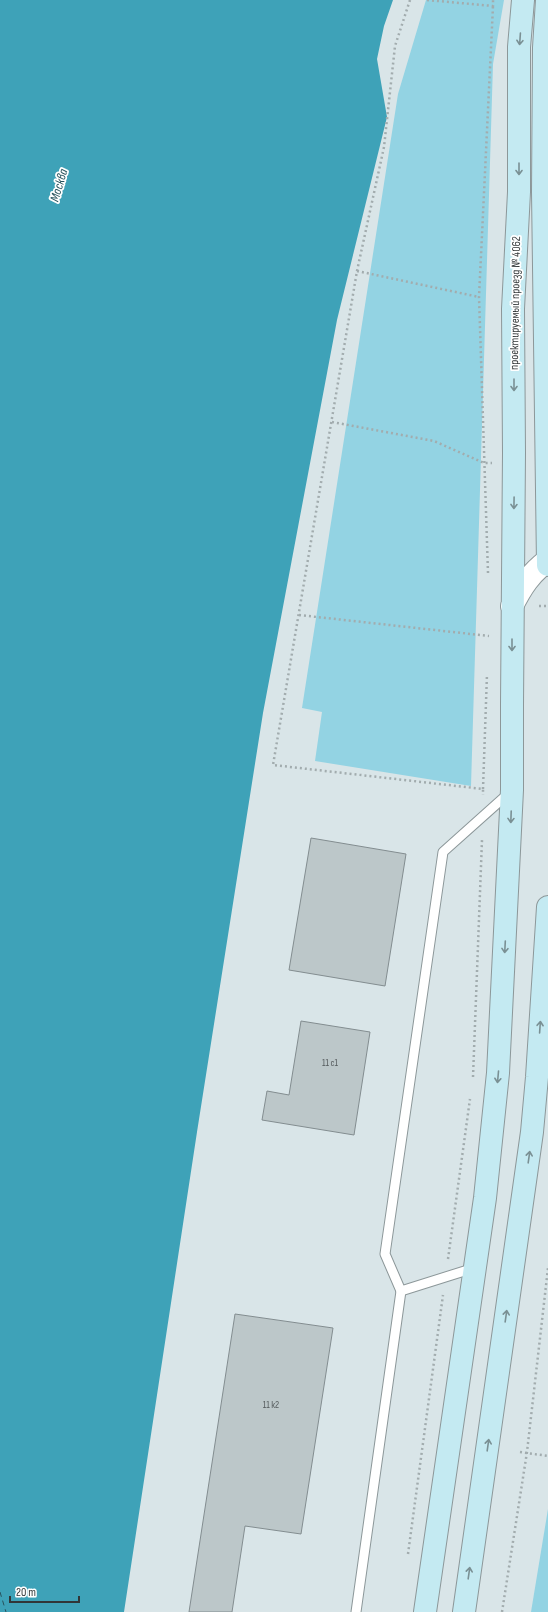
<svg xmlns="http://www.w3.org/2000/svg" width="548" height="1612" font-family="'Sofia Sans Condensed',sans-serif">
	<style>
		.green { fill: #93d3e3 }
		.water { fill: #3ea2b8 }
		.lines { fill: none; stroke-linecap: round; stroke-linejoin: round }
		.ferry { stroke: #28535d; stroke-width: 1; stroke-dasharray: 5 4; stroke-linecap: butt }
		.building { fill: #bcc7c9; stroke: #838d90 }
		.service-casing { stroke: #8c9799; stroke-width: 11 }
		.tertiary-casing { stroke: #8c9799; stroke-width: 24 }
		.secondary-casing { stroke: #8c9799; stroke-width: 24 }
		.path { stroke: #a2acae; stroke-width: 2.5; stroke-dasharray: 2 3; stroke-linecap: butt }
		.service { stroke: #fff; stroke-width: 9 }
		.tertiary { stroke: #fff; stroke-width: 22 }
		.secondary { stroke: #c4eaf2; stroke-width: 22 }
		.oneway { stroke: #7a9094 }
		.labels { text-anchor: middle; stroke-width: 3.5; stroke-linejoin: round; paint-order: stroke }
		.number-label { font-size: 10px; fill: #545a5c }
		.street-label { font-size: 12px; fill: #313637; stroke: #fff }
		.water-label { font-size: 13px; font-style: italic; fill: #28535d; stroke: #fff }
	</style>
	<rect width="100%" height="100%" fill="#d9e5e8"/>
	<!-- green -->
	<g class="green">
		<polygon points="426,0 504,0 493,64 471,786 315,761 322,712 302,708 398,94"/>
		<polygon points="548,1509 548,1612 531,1612"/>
	</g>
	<!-- water -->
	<polygon class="water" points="0,0 393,0 384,26 377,59 387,117 337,320 263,713 197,1132 124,1612 0,1612"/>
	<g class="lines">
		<!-- ferry -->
		<polyline class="ferry" points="0,1592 6,1612"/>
	</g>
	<!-- building -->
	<g class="building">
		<polygon points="311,838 406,854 385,986 289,970"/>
		<polygon points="301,1021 370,1032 354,1135 262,1120 267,1091 289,1095"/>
		<polygon points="235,1314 333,1328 301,1534 245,1526 232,1612 189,1612"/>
	</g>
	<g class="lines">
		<!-- service casing -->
		<g class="service-casing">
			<g id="service">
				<polyline points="401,1291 385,1254 443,852 510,792"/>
				<polyline points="356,1612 401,1291 474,1268"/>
			</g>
		</g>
		<!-- tertiary casing -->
		<g class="tertiary-casing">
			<path id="tertiary" d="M512,606C522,586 530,574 548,560"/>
		</g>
		<!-- secondary casing -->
		<g class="secondary-casing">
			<g id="secondary">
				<polyline points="547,0 544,48 543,192 548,565"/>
				<polyline points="425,1612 485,1198 498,1073 512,790 512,704 514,453 513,309 519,192 519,47 523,0"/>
				<polyline points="464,1612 532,1132 537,1077 548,907"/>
			</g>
		</g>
		<!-- path -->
		<g class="path">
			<polyline points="410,0 395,46 384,147 357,271 273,765 483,789 483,795"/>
			<polyline points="427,0 493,6 493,0"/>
			<polyline points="357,271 479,297"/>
			<polyline points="332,422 434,441 484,463 492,463"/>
			<polyline points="488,573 479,297 493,6"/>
			<polyline points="539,606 548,606"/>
			<polyline points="299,615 489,636"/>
			<polyline points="483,789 487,674"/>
			<polyline points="473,1077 482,840"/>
			<polyline points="448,1259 470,1099"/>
			<polyline points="520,1452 548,1456"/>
			<polyline points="408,1554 443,1295"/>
			<polyline points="502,1612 527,1452 548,1268"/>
		</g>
		<!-- service -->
		<use href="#service" class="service"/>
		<!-- tertiary -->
		<use href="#tertiary" class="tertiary"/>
		<!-- secondary -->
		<use href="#secondary" class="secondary"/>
	</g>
	<!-- one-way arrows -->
	<defs><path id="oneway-shaft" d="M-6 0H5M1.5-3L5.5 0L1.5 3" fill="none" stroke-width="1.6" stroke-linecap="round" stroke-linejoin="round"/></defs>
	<g class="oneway">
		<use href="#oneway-shaft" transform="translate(520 39) rotate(94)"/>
		<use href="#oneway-shaft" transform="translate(519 169) rotate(90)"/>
		<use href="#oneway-shaft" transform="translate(514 385) rotate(90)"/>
		<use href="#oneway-shaft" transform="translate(514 503) rotate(91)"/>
		<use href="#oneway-shaft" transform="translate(512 645) rotate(90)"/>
		<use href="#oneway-shaft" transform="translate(511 817) rotate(92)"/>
		<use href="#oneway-shaft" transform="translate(505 947) rotate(93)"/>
		<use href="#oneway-shaft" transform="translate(540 1027) rotate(-86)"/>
		<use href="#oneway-shaft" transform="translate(498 1077) rotate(95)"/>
		<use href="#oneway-shaft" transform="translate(529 1157) rotate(-82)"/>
		<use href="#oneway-shaft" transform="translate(506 1316) rotate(-82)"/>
		<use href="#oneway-shaft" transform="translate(488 1445) rotate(-82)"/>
		<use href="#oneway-shaft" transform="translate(469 1573) rotate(-82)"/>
	</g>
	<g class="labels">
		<!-- number labels -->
		<g class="number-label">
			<text x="330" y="1066">11 с1</text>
			<text x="271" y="1408">11 к2</text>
		</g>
		<!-- street labels -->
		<g class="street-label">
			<text transform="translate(515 303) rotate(-89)" y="4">проектируемый проезд № 4062</text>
		</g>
		<!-- water labels -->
		<g class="water-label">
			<text transform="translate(58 185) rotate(-73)" y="5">Москва</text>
		</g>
	</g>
	<!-- scale -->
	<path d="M10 1596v6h69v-6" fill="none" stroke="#313637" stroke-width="2"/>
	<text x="16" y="1596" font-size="12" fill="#313637" stroke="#ffffff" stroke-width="3" paint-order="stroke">20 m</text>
</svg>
